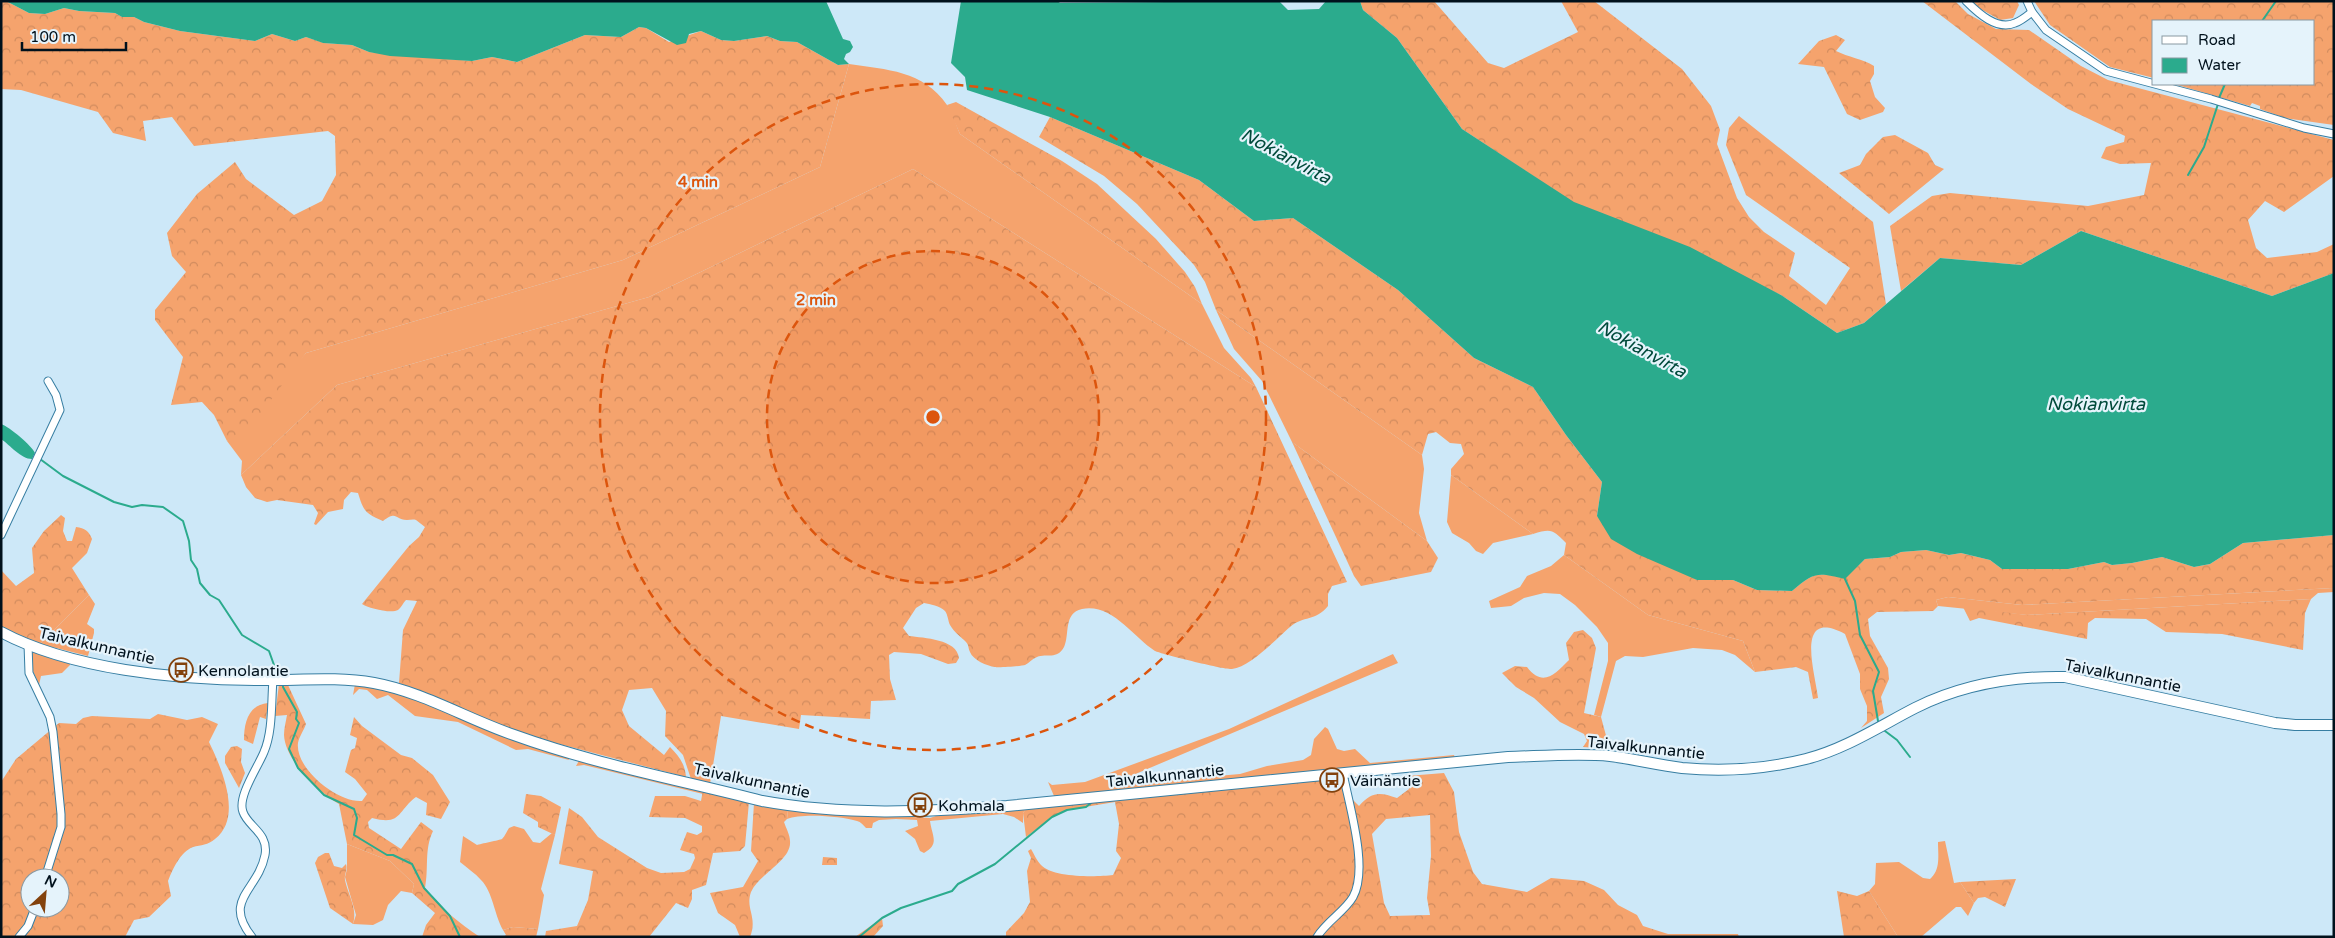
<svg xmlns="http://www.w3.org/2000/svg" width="2335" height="938" font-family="'Varela Round',sans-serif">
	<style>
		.grass { fill: #f5a36d }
		.forest { fill: url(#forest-crowns); fill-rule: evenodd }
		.water { fill: #2bab8d }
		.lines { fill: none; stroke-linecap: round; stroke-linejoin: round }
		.stream { stroke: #2bab8d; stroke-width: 2 }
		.street-casing { stroke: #377ea2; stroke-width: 9 }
		.secondary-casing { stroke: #377ea2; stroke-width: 12 }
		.street { stroke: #fff; stroke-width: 7 }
		.secondary { stroke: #fff; stroke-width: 10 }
		.ring { fill: none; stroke: #dc550d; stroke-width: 2.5; stroke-dasharray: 9 6 }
		.labels { text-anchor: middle; stroke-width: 4.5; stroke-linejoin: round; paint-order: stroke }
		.street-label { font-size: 16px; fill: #00111c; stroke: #e5f3fb }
		.poi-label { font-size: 16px; fill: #00111c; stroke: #e5f3fb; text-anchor: start }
		.water-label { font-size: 18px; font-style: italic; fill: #004a3b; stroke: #e5f3fb }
		.centre { fill: #dc550d; stroke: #e5f3fb; stroke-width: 2.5 }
		.ring-label { font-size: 15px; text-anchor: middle; font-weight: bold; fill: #dc550d; stroke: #e5f3fb; stroke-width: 4.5; stroke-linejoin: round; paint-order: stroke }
	</style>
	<defs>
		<pattern id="forest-crowns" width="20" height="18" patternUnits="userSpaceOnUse" patternTransform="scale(1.25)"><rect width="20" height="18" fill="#f5a36d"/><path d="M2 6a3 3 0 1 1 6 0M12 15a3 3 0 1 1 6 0" fill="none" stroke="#d08b5e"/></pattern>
	</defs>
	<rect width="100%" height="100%" fill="#cde8f8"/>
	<!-- grass -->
	<g class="grass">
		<path d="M849,64C887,70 923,70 947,105C953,113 956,125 960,134L1202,304L1224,348L1251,378L1256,387L913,169L649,297L337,385L241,475L242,461L227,441L306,353L623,260L820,167Z"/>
		<polygon points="1216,310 1422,455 1424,469 1419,513 1427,541 1292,442 1262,381 1234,349"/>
		<polygon points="1451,475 1533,534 1493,543 1483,554 1476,551 1469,543 1452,533 1447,522"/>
		<polygon points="1564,555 1648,615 1743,641 1755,672 1735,655 1722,650 1693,648 1643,657 1625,656 1616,661 1601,717 1594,715 1608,661 1608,643 1597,627 1575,605 1560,594 1544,593 1524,598 1511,606 1491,608 1489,601 1520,587 1527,576 1551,566"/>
		<polygon points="2334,588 2334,592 2318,593 2311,599 2027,615 1938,606 1936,600 1948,597 2022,605"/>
		<polygon points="89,595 95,604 87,624 94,629 94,633 88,656 40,644"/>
		<polygon points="34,652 52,659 70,663 70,665 62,673 41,676 39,685 30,664 31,653"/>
		<polygon points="1393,654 1398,663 1126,778 1127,784 1240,774 1267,766 1303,760 1311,755 1314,739 1325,727 1328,729 1337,749 1344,751 1355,749 1370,763 1454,755 1455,758 1453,760 1054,796 1048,782 1052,785 1085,782 1229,729"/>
		<polygon points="355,684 399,693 568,756 569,760 528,749 516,750 458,722 415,716 388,695 377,699 367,690 359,689 353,695"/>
		<polygon points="580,759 703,790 703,794 584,765 576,766"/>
		<path d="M1026,809L1023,813V823L1014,817L1003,814L930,821C932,836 940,844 924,853L920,851L915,839L905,831L918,826L917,820L896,819L879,820L873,823L872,828H866C863,825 861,822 857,821C842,816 801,813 787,819L788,810L930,818L942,814Z"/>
		<path d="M514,826L524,829L533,842L540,843L552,833L555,835L541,889L544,895L538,929L513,927L503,930C494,914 493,892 481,880C475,873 467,868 460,862L463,836L477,845C480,844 500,840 502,839C505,836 507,831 509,828Z"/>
		<path d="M1945,841L1954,883L1960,882L1974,903L1968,916L1961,907H1956L1921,937H1898L1869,891L1875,884L1876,863L1899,862L1923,878L1930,879C1941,870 1938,855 1938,842Z"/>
		<polygon points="347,844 390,861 414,884 412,893 401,891 388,905 383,920 373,925 353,924 356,915 345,877 347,869"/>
	</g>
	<!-- forest -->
	<g class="forest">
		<polygon points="1,1 6,1 29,13 45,14 64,8 79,11 115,13 122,17 134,17 144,22 180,31 255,41 272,34 295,41 306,37 324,43 352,45 369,52 472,61 492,57 517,62 585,35 621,37 639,27 646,28 669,42 701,31 721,40 734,41 767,36 780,41 797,42 838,65 849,64 820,167 623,260 306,353 256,420 227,441 214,415 202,402 171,405 183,357 155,320 155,310 186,272 172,256 167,233 197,194 235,162 246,179 294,215 322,201 336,175 335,136 328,131 194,146 172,117 143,121 146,141 113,133 98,112 21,90 1,89"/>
		<polygon points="1360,1 1434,1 1488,63 1504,68 1578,32 1561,1 1594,1 1682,69 1711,106 1720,130 1717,144 1737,198 1749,217 1764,232 1795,253 1789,276 1826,305 1850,268 1746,195 1726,145 1729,128 1739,116 1873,222 1886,304 1864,323 1837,333 1781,295 1580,207 1462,129 1397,38 1363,10"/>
		<polygon points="1922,1 1955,1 1968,14 1996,29 2029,30 2081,66 2108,80 2334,140 2334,176 2284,212 2265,201 2248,220 2256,248 2267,258 2317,252 2334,244 2334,273 2272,296 2081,231 2021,265 1940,258 1901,291 1890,226 1932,196 1950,193 2088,206 2144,195 2151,163 2120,164 2101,158 2106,147 2124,142 2125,136 2068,109 2031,84"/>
		<polygon points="1972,1 2017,1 2019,5 2013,18 2000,20 1979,8"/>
		<polygon points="2034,1 2334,1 2334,125 2285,118 2260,109 2260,106 2252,103 2250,106 2174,84 2314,84 2314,21 2154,21 2154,78 2110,67 2050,25"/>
		<path d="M1836,35L1845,40L1836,51C1848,57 1863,59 1874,66V74L1870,81L1875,97L1885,108L1883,112L1860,120L1847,114L1824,67L1798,64L1819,41Z"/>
		<polygon points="956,102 1062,161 1097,184 1156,239 1185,272 1195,287 1202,304 960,134 947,105"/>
		<path d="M1050,117L1199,180L1254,221L1293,218L1398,290L1474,358L1533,387L1566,435L1602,482L1597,516L1697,580H1733L1757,590L1792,591C1814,572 1817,572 1845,578L1865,559L1890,557L1901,552L1926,550L1949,555L1961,553L1990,560L2002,569H2068L2104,562L2112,565L2132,563L2162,557L2194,567L2210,564L2243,543L2334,535V588L2022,605L1948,597L1936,600L1938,606L1933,611L1877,612L1868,619L1870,636L1888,668L1889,679L1881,697L1884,713L1861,728L1867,721V706L1860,689V674L1845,634C1794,607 1815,672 1818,698L1813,699L1808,672L1796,667L1755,672L1743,641L1648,615L1564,555L1566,543C1553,530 1552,528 1533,534L1451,475V469L1464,454L1461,444L1450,443L1436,432L1428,434L1422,455L1216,310L1205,282L1194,265L1137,204L1104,176L1039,137Z"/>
		<polygon points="1895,135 1928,153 1935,165 1944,169 1889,214 1839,173 1860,165 1866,154 1883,137"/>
		<path d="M913,169L1256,387L1347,582L1332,586L1328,594V606C1315,622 1304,615 1290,627C1276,639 1250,667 1232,669C1226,670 1161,654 1155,651C1133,637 1112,603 1082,609C1063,613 1070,635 1064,647C1057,660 1047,653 1037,657C1032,659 1029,663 1025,665C1023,666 998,668 995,667C987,666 973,660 970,652C968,648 969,645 966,642C961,637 954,632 950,625C948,621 948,615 945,611C940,606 930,604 924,603L916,608L903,628L909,636C924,638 957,639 959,658L956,663L948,664L921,654L894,652L889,655L890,679L896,700L871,701L870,719L801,715L799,729L721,716L710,784L691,779L683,755L665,736L666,711L652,688L629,690L622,710L629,726L664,755L670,747C679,756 685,764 686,777L540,739L493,722L399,683L403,630L417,601L406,600C403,603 401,608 398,610C391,614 368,608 362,604L409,546L419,537L425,527L416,520C413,519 410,520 407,520C394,520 398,510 383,521C365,513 364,512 358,493L351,492L344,500L343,509L328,512L316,525L314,524L318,513L313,505L277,500L267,502L255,498L246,487L241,475L337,385L649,297Z"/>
		<polygon points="1292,442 1427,541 1438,558 1431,572 1361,586 1354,576"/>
		<path d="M61,515L65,518L63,531L67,541H72L76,527C85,528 89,531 92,539L87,553L72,568L89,595L40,644L1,627V570L16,586L34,573L32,548L44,531Z"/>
		<polygon points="2311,599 2305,613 2303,650 2222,634 2166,632 2146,619 2095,618 2088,623 2087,639 1979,618 1970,621 1963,607 2027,615"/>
		<path d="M1583,630L1592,638L1596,648L1584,713L1601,717L1608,743L1613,749L1583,747L1587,741L1584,734L1560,722L1534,698L1516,687L1502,673L1515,666L1527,667C1543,688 1555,674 1569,660L1566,643L1574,632Z"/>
		<path d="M279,684L288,685L306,724C304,730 299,737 298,743C295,769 338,803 362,801L367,794L355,779L345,772L351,750L355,748L357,738L350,735L354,717L362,726L401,755L412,758L433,775L450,802L441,819L426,815L427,803L416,797C397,811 402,826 372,818L368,822L369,828L401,849L421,822L433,831C424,850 429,868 425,888C440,908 459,923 480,937H422L426,925L435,913L412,893L414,884L390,861L347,844L339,804C318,792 285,760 284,735C284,728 286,721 287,715L275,716Z"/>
		<path d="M268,703L266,719L260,717L253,744L244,740C244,723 248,705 268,703Z"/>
		<path d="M158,714L187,720L202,717L218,724L209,742C222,769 243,817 215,839C208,845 201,845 193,847C180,852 173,869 168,881L171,896L149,917L134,920L125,937H1V782L16,759L59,723L76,724L83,718L92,716L150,719ZM30,878H60V908H30Z"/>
		<polygon points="237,746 242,749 241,762 245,773 239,788 225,763 225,756 231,747"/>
		<path d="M1444,773L1454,792L1459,832L1473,872L1482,884L1527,892L1551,878L1584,881L1604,890L1618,905L1637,915L1643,926L1668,934H1738L1739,937H1006V932L1024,913L1030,902L1027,871L1031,858L1028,851L1031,849C1034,854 1037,861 1041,865C1053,878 1097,877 1113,875L1121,858L1116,851L1119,824L1115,802L1067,810L1052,817L1026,837L1023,813L1026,809L1314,780L1338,785L1359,806C1372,791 1380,792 1397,798L1409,789L1407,776ZM1430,815L1431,856L1427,898L1430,915L1390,916L1384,903L1372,834L1386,819Z"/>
		<polygon points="703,790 749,802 745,846 740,851 713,853 706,885 692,890 692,899 688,908 676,903 649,937 545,937 546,931 577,926 588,900 593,871 559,864 569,808 582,817 598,837 647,868 661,873 684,872 690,869 695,858 694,854 680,850 687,832 697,835 702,832 702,826 685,818 649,817 655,796 685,796 701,801"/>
		<polygon points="526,794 541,796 561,807 555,835 538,827 538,822 523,813"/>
		<path d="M754,803L788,810L787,819L784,822C786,828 790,835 790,841C792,860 759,874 751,892C745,909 758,917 750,937H740L735,925L718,913L710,893L743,887L758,861L751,851Z"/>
		<path d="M325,853H329L334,866L342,868L346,864C348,870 344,874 345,880C348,895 358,909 353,924L330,908L315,863L318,857Z"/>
		<polygon points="823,857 837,858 837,865 822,865"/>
		<polygon points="2016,879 2005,907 1985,897 1978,898 1974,903 1960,882"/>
		<polygon points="1837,891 1857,896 1869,891 1898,937 1844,937"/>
		<polygon points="882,918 883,926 873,937 855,937"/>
		<polygon points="513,927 538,929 536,937 503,937 506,935 503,930"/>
	</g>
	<!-- water -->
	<g class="water">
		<polygon points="6,1 826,1 843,39 850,41 853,47 850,52 846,54 844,59 849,64 838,65 797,42 780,41 767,36 734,41 721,40 701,31 689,34 686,43 677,45 646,28 639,27 621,37 585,35 517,62 492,57 472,61 390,56 369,52 352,45 323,43 306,37 295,41 272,34 255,41 180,31 144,22 134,17 122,17 115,13 79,11 64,8 45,14 29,13"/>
		<path d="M961,1H1057L1060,3L1279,1L1288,10L1319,9L1326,1H1360L1363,10L1397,38L1462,129L1574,202L1690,247L1781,295L1837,333L1864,323L1940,258L2021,265L2081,231L2272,296L2334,273V535L2243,543L2210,564L2194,567L2162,557L2132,563L2112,565L2104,562L2068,569H2002L1990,560L1961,553L1949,555L1926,550L1901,552L1890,557L1865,559L1845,579C1817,572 1814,572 1792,591L1757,590L1733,580H1697L1637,554L1611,539L1597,516L1602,482L1566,435L1533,387L1474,358L1398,290L1293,218L1254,221L1199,180L1050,117L967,90L965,77L951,63Z"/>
		<path d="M1,424C10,427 32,446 35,453L32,459C21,459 10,445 1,439Z"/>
	</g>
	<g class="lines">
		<!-- stream -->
		<g class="stream">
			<polyline points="2262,21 2276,1"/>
			<polyline points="2219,98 2225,84"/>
			<polyline points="2188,175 2204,147 2218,104"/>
			<polyline points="40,459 63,476 114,502 132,507 142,505 163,507 183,521 189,541 191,560 197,569 200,583 210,595 219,600 242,635 269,651 274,665 284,672 284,675"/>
			<polyline points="1845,579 1855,601 1860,635 1879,672 1873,691 1878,721"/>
			<polyline points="283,683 283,687 297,712 296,719 299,723 289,749 298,768 324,795 354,809 357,818 354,835 387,855 393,855 412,864 424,888 450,916 460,937"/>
			<polyline points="1885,731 1897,740 1910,757"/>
			<polyline points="859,937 882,918 901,908 952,891 958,884 995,864 1052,817 1067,810 1086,807 1091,803"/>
		</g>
		<!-- street casing -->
		<g class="street-casing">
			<g id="street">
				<path d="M1966,1C1978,13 1997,31 2015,23C2021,21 2027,16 2032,12"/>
				<polyline points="2027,1 2032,12 2046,30 2106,71 2211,99 2304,128 2334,134"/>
				<polyline points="1,535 60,410 56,395 48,381"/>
				<polyline points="28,644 29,673 50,717 53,732 61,814 61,827 45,878"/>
				<polyline points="19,937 28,926 35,908"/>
				<path d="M252,937C222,899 258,891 265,855C269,833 248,827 243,812C237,797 258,767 264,752C273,731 271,703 273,680"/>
				<path d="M1317,937C1326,922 1345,911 1353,897C1369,868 1349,806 1343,773"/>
			</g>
		</g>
		<!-- secondary casing -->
		<g class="secondary-casing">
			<path id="secondary" d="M1,632C70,669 178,680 255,680C295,681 335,676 374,683C423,692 467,719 514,735C594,764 680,780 762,801C843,816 926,812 1007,806L1508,757C1542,756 1577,753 1610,756C1634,759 1658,765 1682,768C1723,772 1766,769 1806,759C1845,749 1880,726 1915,708C1963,684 2013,676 2065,677L2275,723L2295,725H2334"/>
		</g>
		<!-- street -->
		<use href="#street" class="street"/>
		<!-- secondary -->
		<use href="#secondary" class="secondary"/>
	</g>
	<!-- distance rings -->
	<circle cx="933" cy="417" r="166" fill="#dc550d" fill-opacity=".12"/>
	<g class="ring">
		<circle cx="933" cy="417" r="166"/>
		<circle cx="933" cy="417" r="333"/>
	</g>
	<!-- icons -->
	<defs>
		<g id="bus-ring" transform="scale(1.25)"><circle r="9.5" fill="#e5f3fb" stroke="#83420d" stroke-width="1.5"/><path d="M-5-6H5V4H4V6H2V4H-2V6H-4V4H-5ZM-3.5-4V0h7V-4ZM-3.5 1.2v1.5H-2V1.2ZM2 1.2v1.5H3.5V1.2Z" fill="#83420d"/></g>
	</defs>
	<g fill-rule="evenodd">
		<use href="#bus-ring" x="181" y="670"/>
		<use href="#bus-ring" x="1332" y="780"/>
		<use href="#bus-ring" x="920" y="805"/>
	</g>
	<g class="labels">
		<!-- street labels -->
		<g class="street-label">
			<text transform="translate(97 645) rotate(13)" y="6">Taivalkunnantie</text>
			<text transform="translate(2123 675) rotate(11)" y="6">Taivalkunnantie</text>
			<text transform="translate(1646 747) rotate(6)" y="6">Taivalkunnantie</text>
			<text transform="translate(1165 775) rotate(-6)" y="6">Taivalkunnantie</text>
			<text transform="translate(752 780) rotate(12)" y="6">Taivalkunnantie</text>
		</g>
		<!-- poi labels -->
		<g class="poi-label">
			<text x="198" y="676">Kennolantie</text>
			<text x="1350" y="786">Väinäntie</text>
			<text x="938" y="811">Kohmala</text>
		</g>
		<!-- water labels -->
		<g class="water-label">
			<text transform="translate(1286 156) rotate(28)" y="6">Nokianvirta</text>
			<text transform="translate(1642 349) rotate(29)" y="6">Nokianvirta</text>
			<text x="2096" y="410">Nokianvirta</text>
		</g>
	</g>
	<circle cx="933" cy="417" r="8" class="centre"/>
	<g class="ring-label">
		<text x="698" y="187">4 min</text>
		<text x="816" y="305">2 min</text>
	</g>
	<!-- border -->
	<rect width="2335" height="938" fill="none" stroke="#00111c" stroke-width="5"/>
	<!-- legend -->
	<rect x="2152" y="20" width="162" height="65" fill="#e5f3fb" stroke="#8999a2"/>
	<rect x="2162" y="36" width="25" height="8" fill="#ffffff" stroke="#8999a2"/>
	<text x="2198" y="45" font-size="15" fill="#00111c">Road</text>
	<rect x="2162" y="58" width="25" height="15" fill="#2bab8d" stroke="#8999a2"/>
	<text x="2198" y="70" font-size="15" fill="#00111c">Water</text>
	<!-- north arrow -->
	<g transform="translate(45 893) rotate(26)"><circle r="24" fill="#e5f3fb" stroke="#8999a2"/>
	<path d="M0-4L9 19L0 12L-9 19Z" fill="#83420d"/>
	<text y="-8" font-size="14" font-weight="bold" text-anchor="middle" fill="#00111c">N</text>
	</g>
	<!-- scale -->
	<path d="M22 42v8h104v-8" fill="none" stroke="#00111c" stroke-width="2.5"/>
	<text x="30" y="42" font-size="15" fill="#00111c" stroke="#e5f3fb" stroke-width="4" paint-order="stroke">100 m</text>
</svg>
